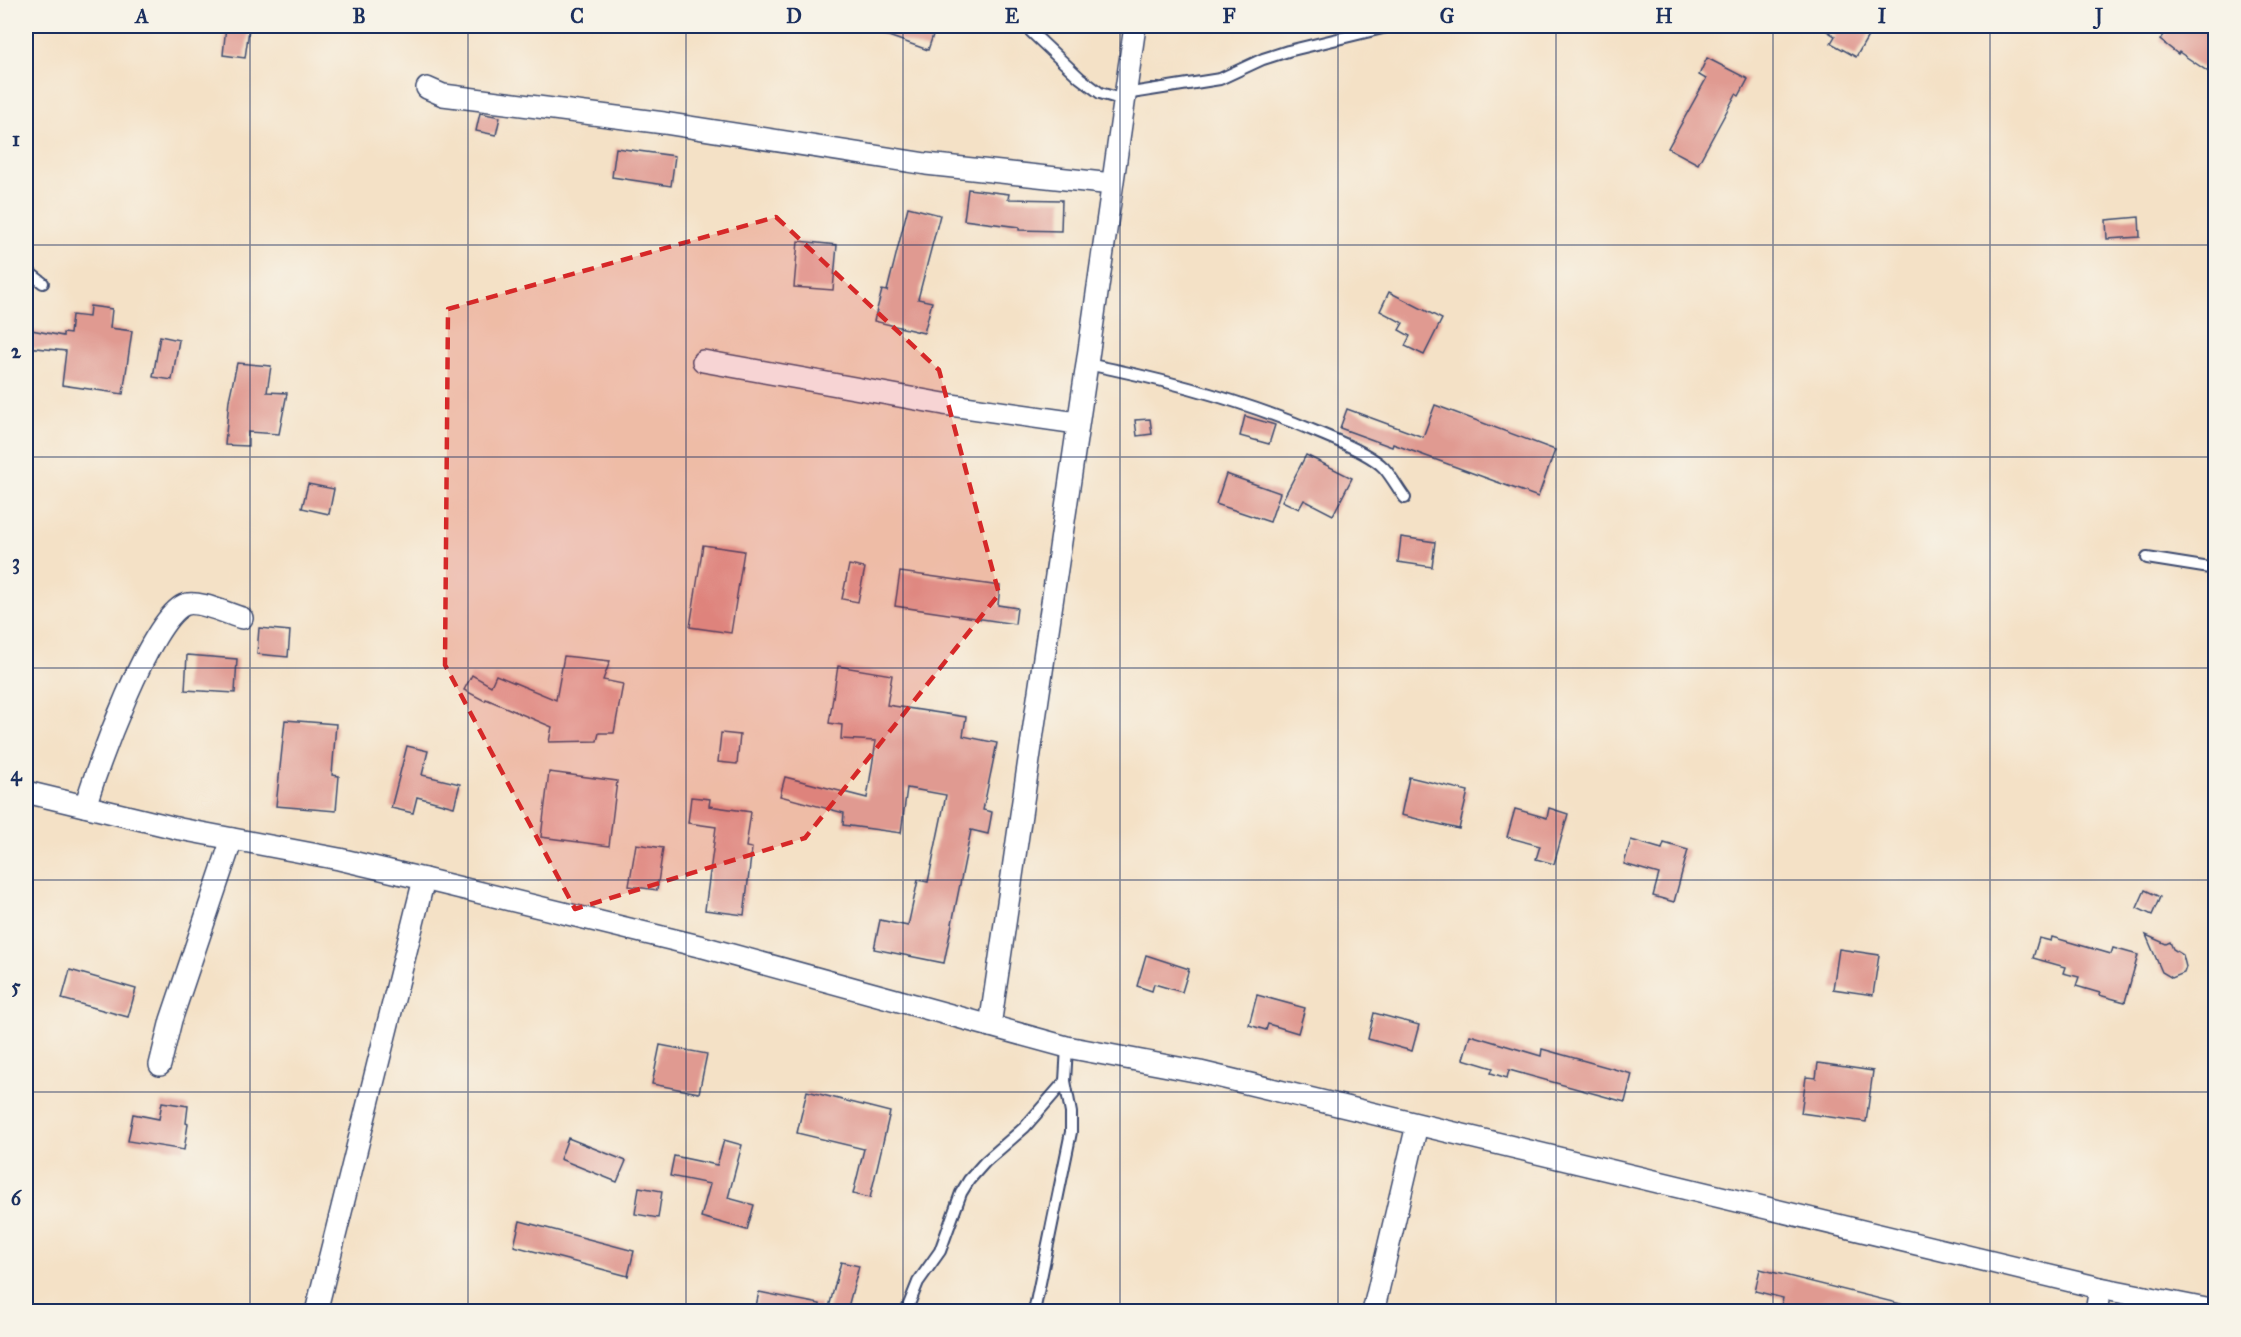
<svg xmlns="http://www.w3.org/2000/svg" width="2241" height="1337" font-family="'IM FELL Great Primer',serif">
	<style>
		.building { fill: #e09a91 }
		.lines { fill: none; stroke-linecap: round; stroke-linejoin: round }
		.service-casing { stroke: #3c4a6e; stroke-width: 14 }
		.minor-casing { stroke: #3c4a6e; stroke-width: 24 }
		.service { stroke: #fff; stroke-width: 10 }
		.minor { stroke: #fff; stroke-width: 21 }
		.marked { fill: #d62828; fill-opacity: 0.2; stroke: #d62828; stroke-width: 4.5; stroke-dasharray: 12 8; stroke-linejoin: round }
		.grid { fill: none; stroke: #1b2f5e; stroke-width: 1.5; stroke-opacity: 0.55 }
		.neatline { fill: none; stroke: #1b2f5e; stroke-width: 2 }
		.grid-label { font-size: 20px; text-anchor: middle; font-weight: bold; fill: #1b2f5e }
	</style>
	<rect width="100%" height="100%" fill="#f7f3e8"/>
	<filter id="ink" filterUnits="userSpaceOnUse"><feTurbulence type="fractalNoise" baseFrequency=".0167" numOctaves="2"/><feDisplacementMap in="SourceGraphic" scale="12" xChannelSelector="R" yChannelSelector="G"/><feConvolveMatrix kernelMatrix="1 2 1 2 8 2 1 2 1" color-interpolation-filters="sRGB"/></filter>
	<filter id="wash" filterUnits="userSpaceOnUse"><feTurbulence type="fractalNoise" baseFrequency=".008" numOctaves="4" result="noise"/><feDisplacementMap in="SourceGraphic" scale="24" xChannelSelector="R" yChannelSelector="G"/><feGaussianBlur stdDeviation="1.35" result="paint"/><feColorMatrix in="noise" values="0 0 0 0 0 0 0 0 0 0 0 0 0 0 0 0 0 1.4 0 .05"/><feComposite in="paint" operator="in"/></filter>
	<g filter="url(#wash)">
		<rect width="100%" height="100%" fill="#f4e1c6"/>
		<g id="blocks">
			<!-- building -->
			<g class="building">
				<polygon points="226,26 249,29 245,58 223,55"/>
				<polygon points="867,26 936,26 928,50 866,28"/>
				<polygon points="1819,26 1874,26 1856,57 1831,43 1835,36"/>
				<polygon points="2171,26 2216,26 2216,77 2179,52 2178,54 2160,40"/>
				<polygon points="1707,58 1748,79 1739,96 1736,94 1698,164 1668,148 1706,79 1699,75"/>
				<polygon points="480,113 500,117 496,135 476,131"/>
				<polygon points="616,148 675,156 671,186 612,177"/>
				<polygon points="968,189 1009,194 1008,199 1062,200 1061,231 1019,230 1019,227 964,220"/>
				<polygon points="908,207 940,215 918,299 932,302 924,333 874,321 882,290 887,291"/>
				<polygon points="2139,217 2140,237 2107,239 2106,220"/>
				<polygon points="798,241 837,245 833,290 794,287"/>
				<polygon points="1389,292 1442,319 1424,355 1405,346 1410,336 1399,330 1403,323 1380,311"/>
				<polygon points="90,306 112,309 110,328 132,331 123,394 62,385 66,351 26,347 26,329 63,336 63,333 70,334 72,315 89,317"/>
				<polygon points="160,336 179,340 172,380 153,377"/>
				<polygon points="237,363 271,366 267,392 287,393 279,434 248,432 248,446 225,445 229,400"/>
				<polygon points="1435,405 1555,450 1538,497 1393,444 1392,447 1340,428 1347,409 1423,437"/>
				<polygon points="1245,416 1275,425 1269,444 1240,436"/>
				<polygon points="1150,419 1152,434 1137,436 1135,420"/>
				<polygon points="1306,455 1352,478 1333,515 1304,500 1299,509 1282,501"/>
				<polygon points="1226,474 1280,493 1270,522 1216,504"/>
				<polygon points="308,484 334,489 329,514 302,508"/>
				<polygon points="1401,537 1435,542 1432,567 1398,562"/>
				<polygon points="703,545 744,551 731,633 690,627"/>
				<polygon points="849,565 865,568 858,602 842,599"/>
				<polygon points="900,572 1000,586 998,605 1017,608 1015,624 895,606"/>
				<polygon points="259,628 290,631 288,657 257,654"/>
				<polygon points="187,655 237,659 235,693 185,690"/>
				<polygon points="564,656 610,661 603,680 623,684 614,733 599,733 597,741 549,742 552,727 486,699 485,701 464,690 472,675 491,686 496,675 556,700"/>
				<polygon points="838,666 892,675 887,705 966,717 963,736 997,743 983,810 992,812 988,834 971,830 944,963 874,949 880,920 908,926 918,880 928,882 946,795 907,788 901,833 843,825 844,813 780,796 785,777 867,798 876,741 841,739 842,725 829,723"/>
				<polygon points="285,720 336,724 332,775 339,776 336,811 276,806"/>
				<polygon points="721,733 740,735 737,764 718,762"/>
				<polygon points="407,746 428,751 422,775 460,784 454,807 417,797 413,813 391,808"/>
				<polygon points="549,772 617,781 609,846 541,837"/>
				<polygon points="1409,777 1468,791 1459,829 1401,815"/>
				<polygon points="691,797 710,799 709,806 751,812 746,847 752,848 744,915 705,910 716,827 688,823"/>
				<polygon points="1549,808 1568,814 1554,864 1536,859 1540,846 1507,837 1515,809 1547,818"/>
				<polygon points="1631,840 1662,849 1664,843 1688,850 1674,902 1653,896 1659,874 1624,864"/>
				<polygon points="636,844 663,848 657,890 629,886"/>
				<polygon points="2145,890 2160,897 2152,915 2137,908"/>
				<polygon points="2146,935 2166,944 2170,942 2173,949 2183,955 2186,967 2184,973 2172,978 2162,972"/>
				<polygon points="2052,937 2111,954 2113,948 2138,955 2125,1002 2099,995 2100,993 2076,986 2079,977 2063,973 2065,967 2033,958 2039,938 2051,941"/>
				<polygon points="1839,949 1879,955 1873,995 1833,989"/>
				<polygon points="1146,955 1189,969 1182,992 1154,984 1152,991 1137,986"/>
				<polygon points="70,970 136,989 128,1017 62,999"/>
				<polygon points="1257,995 1305,1008 1298,1033 1268,1024 1266,1030 1249,1025"/>
				<polygon points="1374,1013 1419,1025 1412,1051 1368,1039"/>
				<polygon points="1470,1035 1541,1056 1542,1049 1632,1074 1625,1102 1509,1070 1507,1078 1491,1073 1493,1068 1463,1059"/>
				<polygon points="660,1045 707,1054 699,1093 652,1084"/>
				<polygon points="1818,1063 1873,1071 1866,1122 1801,1113 1806,1077 1816,1078"/>
				<polygon points="807,1091 890,1112 870,1198 853,1194 864,1149 797,1133"/>
				<polygon points="162,1102 188,1106 186,1123 188,1124 184,1150 128,1141 133,1114 159,1119"/>
				<polygon points="568,1138 626,1161 617,1182 560,1159"/>
				<polygon points="724,1140 742,1145 728,1198 754,1205 747,1230 701,1217 710,1184 670,1176 674,1156 717,1165"/>
				<polygon points="639,1187 662,1191 658,1218 635,1214"/>
				<polygon points="520,1221 634,1251 628,1276 514,1246"/>
				<polygon points="841,1262 859,1266 847,1311 828,1311"/>
				<polygon points="1760,1269 1909,1306 1909,1311 1838,1311 1810,1305 1808,1311 1780,1311 1783,1298 1755,1291"/>
				<polygon points="759,1292 820,1304 820,1311 755,1311"/>
			</g>
		</g>
	</g>
	<g filter="url(#ink)">
		<use href="#blocks" fill-opacity="0" stroke="#3c4a6e" stroke-width="1.5"/>
		<g class="lines">
			<!-- service casing -->
			<g class="service-casing">
				<g id="service">
					<polyline points="1025,26 1080,78 1100,93 1124,100"/>
					<polyline points="1125,94 1220,79 1263,59 1288,51 1391,26"/>
					<polyline points="26,270 43,283"/>
					<path d="M1087,364C1168,380 1248,402 1324,435C1341,442 1372,455 1384,468C1392,477 1398,489 1405,498"/>
					<polyline points="2147,558 2216,569"/>
					<polyline points="906,1312 918,1282 940,1251 961,1193 969,1180 985,1162 1025,1127 1065,1081"/>
					<polyline points="1034,1312 1071,1132 1071,1113 1065,1081 1067,1047"/>
				</g>
			</g>
			<!-- minor casing -->
			<g class="minor-casing">
				<g id="minor">
					<polyline points="427,88 443,95 664,123 926,164 1112,184"/>
					<polyline points="703,361 944,404 1077,423"/>
					<polyline points="26,792 180,829 339,859 424,879 703,947 1067,1047 1200,1072 2100,1288 2216,1311"/>
					<path d="M85,806C98,766 149,621 184,605C196,599 228,614 242,618"/>
					<polyline points="990,1026 1087,364 1135,26"/>
					<polyline points="160,1065 171,1020 232,839"/>
					<polyline points="316,1312 424,879"/>
					<polyline points="1373,1312 1417,1125"/>
					<polyline points="2096,1312 2100,1288"/>
				</g>
			</g>
			<!-- service -->
			<use href="#service" class="service"/>
			<!-- minor -->
			<use href="#minor" class="minor"/>
		</g>
	</g>
	<!-- marked area -->
	<path class="marked" d="M776,217L939,370L999,594L805,838L575,909L445,665L448,309Z"/>
	<!-- grid -->
	<path class="grid" d="M250,26V1312M468,26V1312M686,26V1312M903,26V1312M1120,26V1312M1338,26V1312M1556,26V1312M1773,26V1312M1990,26V1312M26,245H2216M26,457H2216M26,668H2216M26,880H2216M26,1092H2216"/>
	<!-- margin -->
	<rect width="2241" height="1337" fill="none" stroke="#f7f3e8" stroke-width="66"/>
	<rect x="33" y="33" width="2175" height="1271" class="neatline"/>
	<g class="grid-label">
		<text x="142" y="23">A</text>
		<text x="359" y="23">B</text>
		<text x="577" y="23">C</text>
		<text x="794" y="23">D</text>
		<text x="1012" y="23">E</text>
		<text x="1229" y="23">F</text>
		<text x="1447" y="23">G</text>
		<text x="1664" y="23">H</text>
		<text x="1882" y="23">I</text>
		<text x="2099" y="23">J</text>
		<text x="16" y="146">1</text>
		<text x="16" y="358">2</text>
		<text x="16" y="569">3</text>
		<text x="16" y="781">4</text>
		<text x="16" y="993">5</text>
		<text x="16" y="1205">6</text>
	</g>
</svg>
